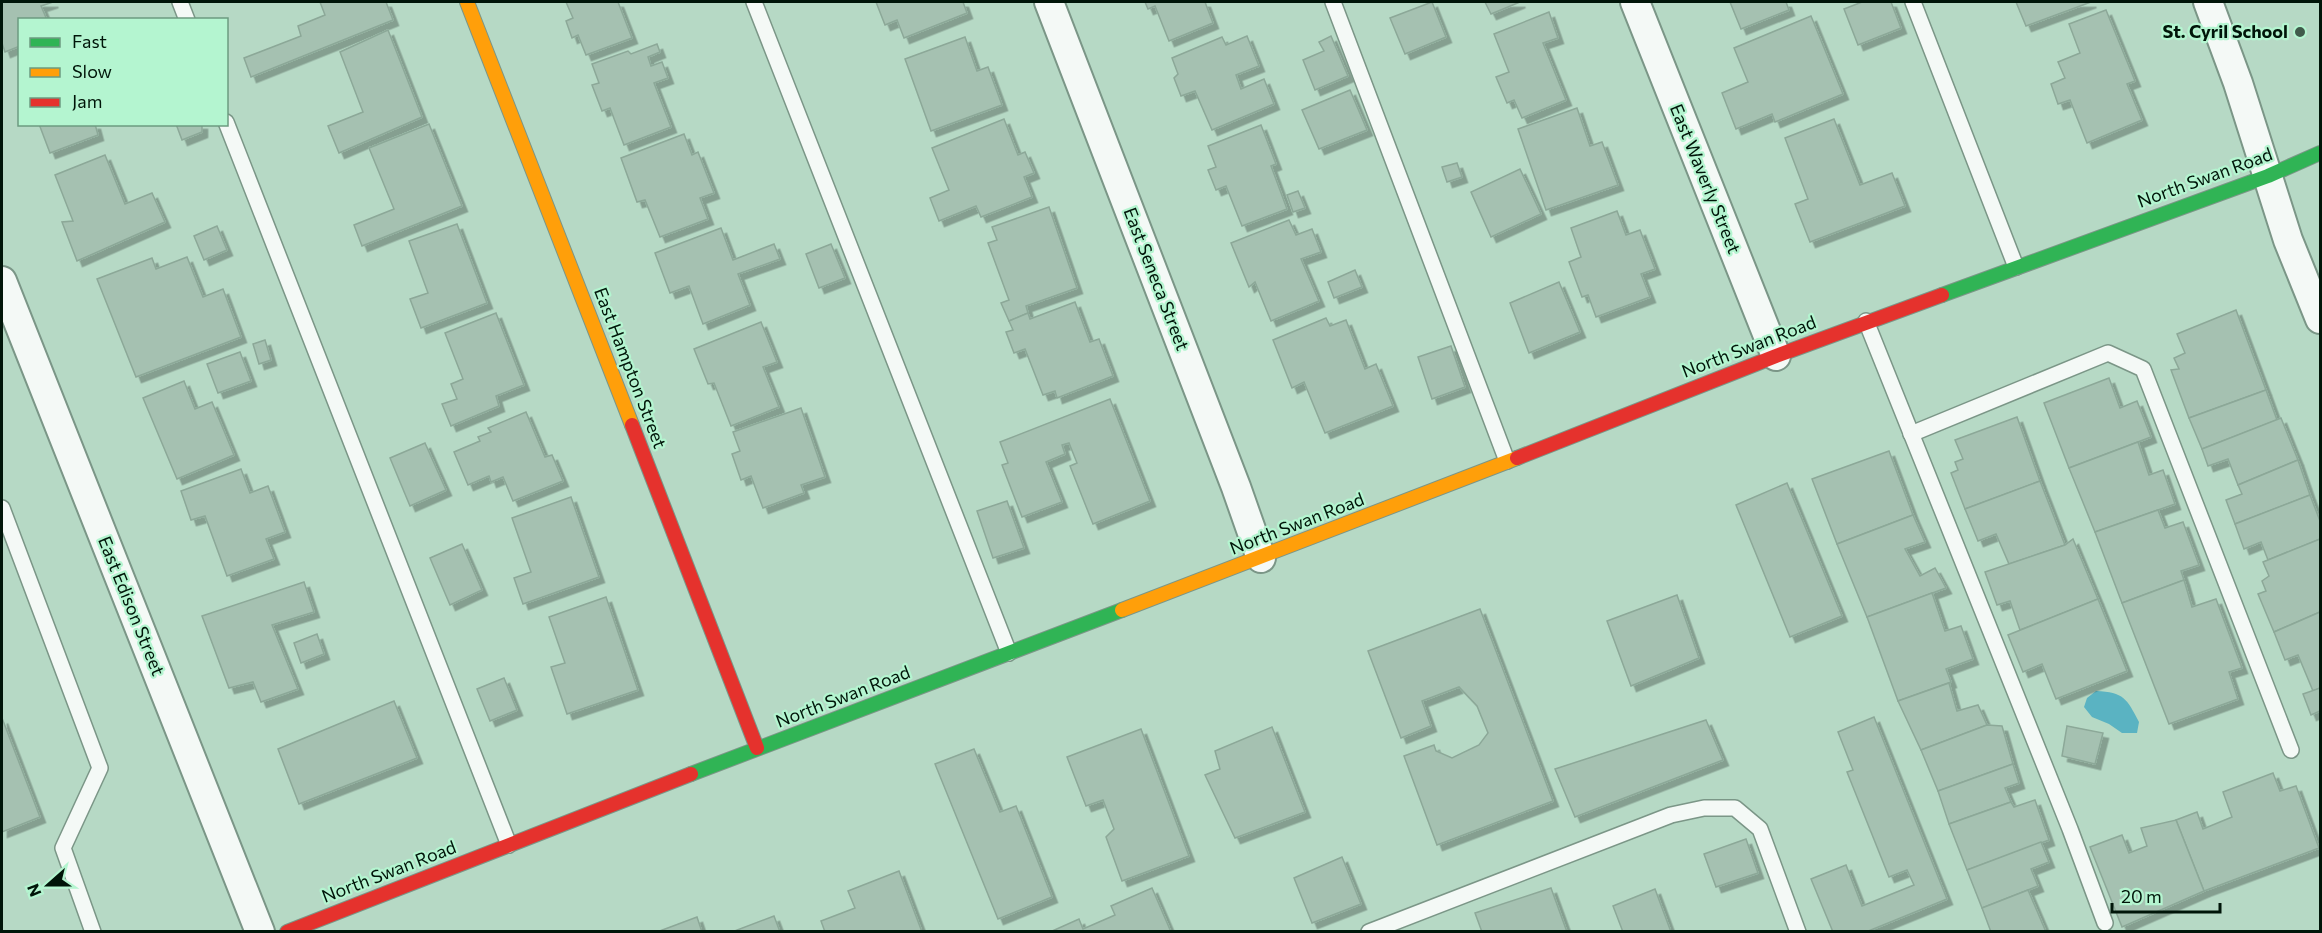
<svg xmlns="http://www.w3.org/2000/svg" width="2322" height="933" font-family="Commissioner,sans-serif">
	<style>
		.water { fill: #5ab3c2 }
		.building { fill: #a5c1b1; stroke: #8ca898; stroke-width: 1.5; filter: url(#shadow) }
		.lines { fill: none; stroke-linecap: round; stroke-linejoin: round }
		.lane-casing { stroke: #7b9687; stroke-width: 18 }
		.street-casing { stroke: #7b9687; stroke-width: 32 }
		.fast-casing { stroke: #7b9687; stroke-width: 16 }
		.slow-casing { stroke: #7b9687; stroke-width: 16 }
		.jam-casing { stroke: #7b9687; stroke-width: 16 }
		.lane { stroke: #f4f9f6; stroke-width: 15 }
		.street { stroke: #f4f9f6; stroke-width: 28 }
		.fast { stroke: #30b455; stroke-width: 14 }
		.slow { stroke: #ff9f0a; stroke-width: 14 }
		.jam { stroke: #e5322d; stroke-width: 14 }
		.poi-dot { fill: #405a4b; stroke: #b4f5d0; stroke-width: 2 }
		.labels { text-anchor: middle; stroke-width: 4.5; stroke-linejoin: round; paint-order: stroke }
		.poi-label { font-size: 18px; font-weight: bold; fill: #001509; stroke: #b4f5d0; text-anchor: end }
		.street-label { font-size: 18px; fill: #001509; stroke: #b4f5d0 }
	</style>
	<defs>
		<filter id="shadow"><feDropShadow dx="5.5" dy="5.5" stdDeviation="0" flood-color="#0004"/></filter>
	</defs>
	<rect width="100%" height="100%" fill="#b6d9c5"/>
	<!-- water -->
	<path class="water" d="M2096,691C2124,692 2127,699 2139,722L2137,733H2122L2109,724L2092,717L2084,707L2087,698Z"/>
	<!-- building -->
	<g class="building">
		<polygon points="2,2 53,2 41,6 47,20 20,20 20,46 5,52 2,43"/>
		<polygon points="320,2 386,2 393,20 251,77 244,58 301,36 298,26 325,15"/>
		<polygon points="566,2 618,2 632,38 586,55 578,35 572,38 566,21 573,18"/>
		<polygon points="876,2 963,2 967,13 904,38 897,20 885,25"/>
		<polygon points="1145,2 1205,2 1213,23 1169,41 1155,6 1148,9"/>
		<polygon points="1432,2 1446,37 1405,54 1390,18"/>
		<polygon points="1485,2 1520,2 1491,14"/>
		<polygon points="1730,2 1786,2 1789,10 1741,29"/>
		<polygon points="1862,2 1891,2 1901,28 1858,45 1844,9"/>
		<polygon points="2016,2 2091,2 2026,26"/>
		<polygon points="2106,10 2135,81 2127,84 2142,120 2087,143 2070,100 2058,104 2051,84 2065,78 2058,62 2080,53 2069,24"/>
		<polygon points="1549,12 1558,38 1543,43 1566,100 1522,118 1514,100 1507,103 1496,77 1509,72 1494,34"/>
		<polygon points="1811,16 1843,94 1775,122 1772,114 1736,129 1722,93 1748,82 1734,48"/>
		<polygon points="388,30 422,117 339,153 328,126 363,112 340,52"/>
		<polygon points="1247,36 1259,66 1236,75 1241,89 1264,79 1274,104 1212,130 1195,91 1181,96 1174,78 1178,74 1172,58 1222,37 1226,45"/>
		<polygon points="1331,36 1348,76 1315,90 1303,60 1324,51 1319,42"/>
		<polygon points="965,37 977,71 988,67 1002,105 931,131 905,59"/>
		<polygon points="657,44 660,52 648,57 651,66 662,62 668,78 654,83 671,127 624,145 610,108 602,111 592,85 599,83 592,64 628,51 631,54"/>
		<polygon points="1350,90 1367,130 1319,149 1302,110"/>
		<polygon points="1577,108 1590,146 1602,142 1618,185 1546,210 1518,129"/>
		<polygon points="1004,119 1018,155 1025,152 1034,173 1024,177 1032,197 981,217 976,206 939,221 930,198 949,190 932,148"/>
		<polygon points="1834,119 1860,185 1892,173 1905,206 1810,242 1795,204 1808,199 1785,138"/>
		<polygon points="39,124 95,124 98,135 50,153"/>
		<polygon points="176,124 202,124 202,132 182,140"/>
		<polygon points="429,124 462,206 362,246 354,225 394,209 369,148"/>
		<polygon points="1261,125 1276,164 1271,166 1287,209 1242,226 1226,186 1216,190 1208,170 1216,167 1208,146"/>
		<polygon points="684,134 692,155 698,152 714,193 700,198 708,219 660,237 645,200 637,202 621,158"/>
		<polygon points="105,155 125,204 152,193 165,222 77,261 62,222 73,221 55,175"/>
		<polygon points="1457,163 1462,177 1447,182 1442,167"/>
		<polygon points="1520,169 1541,214 1491,237 1471,192"/>
		<polygon points="1298,191 1305,208 1293,212 1287,195"/>
		<polygon points="1049,207 1077,288 1026,306 1028,313 1009,321 1001,303 1009,300 988,243 997,240 992,227"/>
		<polygon points="1617,211 1626,235 1640,230 1655,269 1641,274 1650,297 1596,317 1588,295 1582,297 1569,262 1581,257 1571,228"/>
		<polygon points="1289,220 1296,235 1312,229 1321,252 1301,259 1319,301 1271,321 1255,282 1249,287 1231,243"/>
		<polygon points="457,224 487,303 421,328 410,299 428,293 409,241"/>
		<polygon points="217,226 227,250 204,260 194,236"/>
		<polygon points="721,228 733,260 774,244 780,259 738,274 750,305 703,324 689,286 670,293 655,253"/>
		<polygon points="831,244 845,278 819,288 806,254"/>
		<polygon points="187,257 203,297 223,289 241,337 136,377 97,279 152,258 156,269"/>
		<polygon points="1355,270 1362,287 1334,298 1328,282"/>
		<polygon points="1559,282 1580,332 1529,353 1510,303"/>
		<polygon points="1075,302 1090,342 1099,339 1113,376 1057,398 1055,391 1043,395 1025,349 1014,353 1006,332 1013,330 1009,321 1028,313 1030,319"/>
		<polygon points="2236,310 2266,390 2189,418 2171,370 2179,369 2174,358 2185,353 2177,334"/>
		<polygon points="496,313 524,385 496,396 499,406 451,426 442,404 457,399 451,384 463,379 445,333"/>
		<polygon points="1326,318 1330,326 1346,320 1365,369 1376,364 1393,406 1325,433 1304,382 1292,388 1273,340"/>
		<polygon points="761,322 777,362 763,367 779,407 731,426 714,383 708,384 694,349"/>
		<polygon points="265,340 271,360 259,364 253,344"/>
		<polygon points="1451,346 1465,387 1432,399 1418,357"/>
		<polygon points="240,352 251,381 218,393 207,364"/>
		<polygon points="2109,378 2120,408 2137,401 2151,437 2069,468 2044,403"/>
		<polygon points="184,381 195,409 212,402 234,455 177,479 143,398"/>
		<polygon points="2266,390 2277,420 2202,449 2189,418"/>
		<polygon points="1110,399 1150,501 1093,524 1070,466 1077,463 1069,443 1062,445 1065,454 1046,462 1062,502 1022,517 1002,465 1008,463 1000,442"/>
		<polygon points="801,408 825,477 801,485 804,493 763,508 751,476 741,480 732,454 740,451 733,432"/>
		<polygon points="526,412 545,457 552,455 563,481 513,501 503,477 491,482 489,476 468,485 454,452 480,441 478,437 491,432 488,428"/>
		<polygon points="2017,417 2040,481 1965,509 1951,473 1958,470 1955,462 1963,459 1955,440"/>
		<polygon points="2281,418 2298,460 2238,485 2228,459 2208,466 2202,449"/>
		<polygon points="2138,442 2149,475 2163,470 2175,504 2095,532 2069,468"/>
		<polygon points="425,443 446,490 410,506 390,458"/>
		<polygon points="1889,451 1913,515 1837,544 1812,479"/>
		<polygon points="2298,460 2310,495 2235,524 2226,500 2242,494 2238,485"/>
		<polygon points="241,469 250,493 268,486 285,532 266,539 274,559 227,576 205,516 191,520 181,491"/>
		<polygon points="2040,481 2065,545 2009,564 1996,534 1978,541 1965,509"/>
		<polygon points="1787,483 1842,616 1790,637 1736,505"/>
		<polygon points="2310,495 2320,521 2320,539 2268,560 2261,542 2244,549 2235,524"/>
		<polygon points="571,497 599,577 523,604 514,578 531,572 512,518"/>
		<polygon points="1007,501 1024,548 993,558 977,511"/>
		<polygon points="2158,510 2165,528 2183,522 2199,565 2181,571 2184,580 2122,603 2095,532"/>
		<polygon points="1913,515 1925,542 1905,549 1920,576 1935,568 1946,588 1867,617 1837,544"/>
		<polygon points="2073,539 2098,599 2020,630 2010,601 1997,605 1985,572 2065,545"/>
		<polygon points="2320,539 2320,612 2274,632 2258,594 2266,591 2262,581 2269,576 2263,562"/>
		<polygon points="462,544 482,590 450,605 430,558"/>
		<polygon points="2184,580 2192,607 2216,599 2242,668 2229,672 2238,699 2169,724 2122,603"/>
		<polygon points="304,582 314,612 272,625 298,689 261,702 253,682 229,688 202,616"/>
		<polygon points="1932,593 1945,631 1961,626 1973,659 1946,669 1951,682 1898,701 1867,617"/>
		<polygon points="1677,595 1699,658 1631,686 1607,621"/>
		<polygon points="606,597 638,690 567,714 551,667 565,663 549,617"/>
		<polygon points="2098,599 2127,671 2056,699 2042,664 2023,672 2008,635"/>
		<polygon points="1480,609 1553,801 1437,845 1404,756 1434,745 1436,751 1452,758 1479,745 1488,733 1477,706 1459,687 1422,701 1431,726 1401,738 1368,651"/>
		<polygon points="2320,612 2320,688 2313,691 2298,655 2285,660 2274,632"/>
		<polygon points="317,634 324,654 301,663 294,643"/>
		<polygon points="504,678 517,710 490,721 477,689"/>
		<polygon points="1949,683 1957,711 1978,705 1987,725 1921,750 1898,701"/>
		<polygon points="2320,688 2320,711 2311,715 2303,694"/>
		<polygon points="394,701 417,758 299,804 278,749"/>
		<polygon points="1874,717 1947,899 1866,932 1833,932 1811,879 1846,865 1862,906 1914,885 1907,870 1889,877 1847,772 1853,770 1838,732"/>
		<polygon points="2,718 40,817 2,832"/>
		<polygon points="1706,720 1723,760 1575,817 1555,769"/>
		<polygon points="1987,725 2002,726 2013,764 1938,791 1921,750"/>
		<polygon points="2067,726 2103,733 2095,764 2062,756"/>
		<polygon points="1272,727 1305,812 1235,838 1205,775 1220,769 1215,751"/>
		<polygon points="1141,729 1189,856 1122,881 1106,837 1114,829 1103,800 1086,806 1067,757"/>
		<polygon points="974,749 1000,812 1016,806 1052,897 998,919 935,764"/>
		<polygon points="2013,764 2019,783 2005,788 2011,802 1949,824 1938,791"/>
		<polygon points="2273,773 2280,791 2296,786 2319,848 2204,891 2176,820 2197,812 2203,829 2232,817 2223,792"/>
		<polygon points="2035,800 2049,840 1967,870 1949,824 2011,802 2014,807"/>
		<polygon points="2176,820 2204,891 2122,927 2090,847 2122,835 2129,853 2147,846 2141,828"/>
		<polygon points="1746,839 1758,873 1716,887 1704,854"/>
		<polygon points="2041,842 2049,862 2031,869 2038,886 1982,908 1967,870"/>
		<polygon points="1342,857 1361,904 1312,923 1294,878"/>
		<polygon points="899,871 922,932 825,932 821,921 855,908 848,891"/>
		<polygon points="1152,888 1171,932 1050,932 1079,919 1083,929 1115,915 1111,906"/>
		<polygon points="1551,888 1567,932 1482,932 1475,913"/>
		<polygon points="1655,889 1671,932 1623,932 1613,906"/>
		<polygon points="2028,890 2046,932 1991,932 1982,908"/>
		<polygon points="774,916 780,932 732,932"/>
		<polygon points="697,917 702,932 657,932"/>
	</g>
	<g class="lines">
		<!-- lane casing -->
		<g class="lane-casing">
			<g id="lane">
				<polyline points="180,2 187,20"/>
				<polyline points="754,2 1009,653"/>
				<polyline points="1333,2 1507,461"/>
				<polyline points="1913,2 2016,267"/>
				<polyline points="226,122 509,845"/>
				<polyline points="1866,321 2070,829 2105,923"/>
				<polyline points="1911,434 2108,353 2143,369 2291,750"/>
				<polyline points="2,508 100,768 63,848 93,932"/>
				<polyline points="1369,932 1671,815 1704,808 1735,808 1760,829 1798,932"/>
			</g>
		</g>
		<!-- street casing -->
		<g class="street-casing">
			<g id="street">
				<polyline points="1049,2 1236,487 1261,558"/>
				<polyline points="1635,2 1776,356"/>
				<polyline points="2208,2 2238,83 2288,240 2320,319"/>
				<polyline points="2,281 260,932"/>
			</g>
		</g>
		<!-- fast casing -->
		<g class="fast-casing">
			<g id="fast">
				<polyline points="1942,295 2268,176 2320,153"/>
				<polyline points="691,774 1122,610"/>
			</g>
		</g>
		<!-- slow casing -->
		<g class="slow-casing">
			<g id="slow">
				<polyline points="467,2 632,425"/>
				<polyline points="1122,610 1517,458"/>
			</g>
		</g>
		<!-- jam casing -->
		<g class="jam-casing">
			<g id="jam">
				<polyline points="632,425 757,748"/>
				<polyline points="1517,458 1776,356 1942,295"/>
				<polyline points="287,932 691,774"/>
			</g>
		</g>
		<!-- lane -->
		<use href="#lane" class="lane"/>
		<!-- street -->
		<use href="#street" class="street"/>
		<!-- fast -->
		<use href="#fast" class="fast"/>
		<!-- slow -->
		<use href="#slow" class="slow"/>
		<!-- jam -->
		<use href="#jam" class="jam"/>
	</g>
	<!-- markers -->
	<circle class="poi-dot" cx="2300" cy="32" r="6"/>
	<g class="labels">
		<!-- poi labels -->
		<g class="poi-label">
			<text x="2288" y="38">St. Cyril School</text>
		</g>
		<!-- street labels -->
		<g class="street-label">
			<text transform="translate(2205 178) rotate(-20)" y="6">North Swan Road</text>
			<text transform="translate(1705 179) rotate(68)" y="6">East Waverly Street</text>
			<text transform="translate(1156 279) rotate(69)" y="6">East Seneca Street</text>
			<text transform="translate(1749 347) rotate(-21)" y="6">North Swan Road</text>
			<text transform="translate(630 368) rotate(69)" y="6">East Hampton Street</text>
			<text transform="translate(1297 524) rotate(-21)" y="6">North Swan Road</text>
			<text transform="translate(131 606) rotate(68)" y="6">East Edison Street</text>
			<text transform="translate(843 697) rotate(-21)" y="6">North Swan Road</text>
			<text transform="translate(389 872) rotate(-21)" y="6">North Swan Road</text>
		</g>
	</g>
	<!-- border -->
	<rect width="2322" height="933" fill="none" stroke="#001509" stroke-width="6"/>
	<!-- legend -->
	<rect x="18" y="18" width="210" height="108" fill="#b4f5d0" stroke="#6c9b80" stroke-width="1.5"/>
	<rect x="30" y="38" width="30" height="9" fill="#30b455" stroke="#6c9b80" stroke-width="1.5"/>
	<text x="72" y="48" font-size="18" fill="#001509">Fast</text>
	<rect x="30" y="68" width="30" height="9" fill="#ff9f0a" stroke="#6c9b80" stroke-width="1.5"/>
	<text x="72" y="78" font-size="18" fill="#001509">Slow</text>
	<rect x="30" y="98" width="30" height="9" fill="#e5322d" stroke="#6c9b80" stroke-width="1.5"/>
	<text x="72" y="108" font-size="18" fill="#001509">Jam</text>
	<!-- north arrow -->
	<g transform="translate(48 885) rotate(249)" stroke="#b4f5d0" stroke-width="4.5" paint-order="stroke">
	<path d="M0-4.5L10 22L0 15L-10 22Z" fill="#001509"/>
	<text y="-9" font-size="16" font-weight="bold" text-anchor="middle" fill="#001509">N</text>
	</g>
	<!-- scale -->
	<path d="M2112 903v9h108v-9" fill="none" stroke="#001509" stroke-width="3"/>
	<text x="2121" y="903" font-size="18" fill="#001509" stroke="#b4f5d0" stroke-width="4.5" paint-order="stroke">20 m</text>
</svg>
